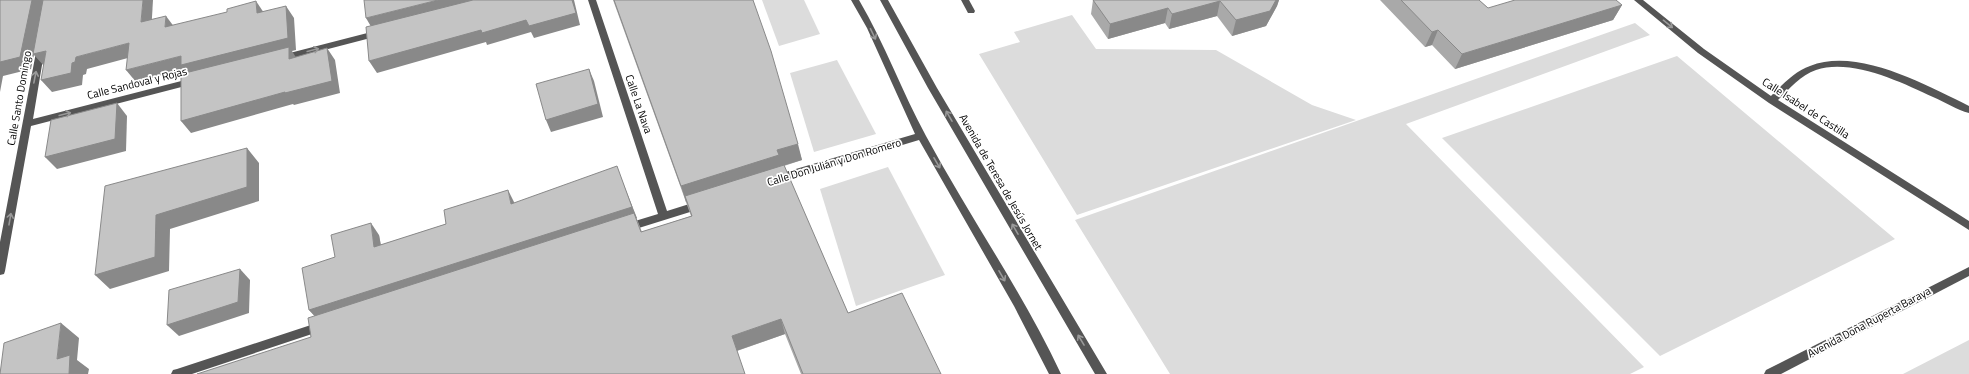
<svg xmlns="http://www.w3.org/2000/svg" width="1969" height="374" font-family="'Titillium Web',sans-serif">
	<style>
		.green { fill: #dcdcdc }
		.lines { fill: none; stroke-linecap: round; stroke-linejoin: round }
		.minor { fill: #555; fill-rule: evenodd }
		.wall { fill: #a9a9a9 }
		.shaded-wall { fill: #898989 }
		.building { fill: #c4c4c4; stroke: #898989 }
		.oneway { stroke: #999 }
		.labels { text-anchor: middle; stroke-width: 3.5; stroke-linejoin: round; paint-order: stroke }
		.street-label { font-size: 11px; fill: #000; stroke: #fff }
	</style>
	<rect width="100%" height="100%" fill="#fff"/>
	<!-- green -->
	<g class="green">
		<polygon points="762,0 804,0 820,34 779,46"/>
		<polygon points="1072,15 1096,49 1216,50 1312,105 1356,120 1077,215 979,54 1020,42 1014,32"/>
		<polygon points="1635,23 1650,35 1406,124 1644,367 1630,374 1170,374 1075,220"/>
		<polygon points="1677,56 1895,239 1660,356 1442,138"/>
		<polygon points="837,60 876,134 814,152 790,73"/>
		<polygon points="888,167 945,275 856,306 820,189"/>
		<polygon points="1969,340 1969,374 1903,374"/>
	</g>
	<g class="lines">
		<!-- minor -->
		<g class="minor">
			<polygon points="588,0 596,0 667,211 702,200 706,201 707,204 706,207 626,232 622,231 621,228 622,225 658,214"/>
			<path d="M851,0H859C885,44 902,92 926,136C969,216 1022,291 1061,374H1049L1014,306L919,140L776,183L772,182L771,179L772,176L915,134L867,28Z"/>
			<polygon points="880,0 888,0 937,88 1107,374 1095,374 928,88"/>
			<polygon points="961,0 969,0 975,11 974,13 968,13"/>
			<path d="M1634,0H1643L1704,49L1771,96C1782,85 1795,71 1810,66C1858,47 1926,85 1969,106V113C1957,110 1945,102 1933,97C1901,82 1851,58 1816,70C1801,75 1789,89 1778,100L1969,221V230L1769,103L1698,53Z"/>
			<polygon points="379,30 383,33 382,35 282,61 278,58 282,55"/>
			<polygon points="41,44 45,47 33,119 193,78 198,81 193,84 31,126 5,271 4,274 0,275 0,242 37,47"/>
			<polygon points="1969,267 1969,276 1781,374 1764,374 1766,370"/>
			<polygon points="323,321 327,323 329,326 327,329 192,374 171,374 173,370 177,369"/>
		</g>
	</g>
	<!-- wall -->
	<g class="wall">
		<polygon points="613,0 753,0 802,160 784,166 848,313 941,374 801,374 785,334 737,351 311,337 315,316 309,310 335,257 379,235 381,245 514,202 514,203 621,178 642,232 691,216"/>
		<polygon points="1093,0 1279,0 1277,6 1266,26 1232,36 1217,16 1169,29 1165,23 1108,39 1091,14"/>
		<polygon points="1380,0 1479,0 1488,8 1622,5 1613,20 1455,69 1432,45 1425,47"/>
	</g>
	<!-- shaded-wall -->
	<g class="shaded-wall">
		<polygon points="32,0 45,0 46,51 44,66 34,55 31,69 3,76 0,92 0,62"/>
		<polygon points="143,0 153,0 151,34 141,22"/>
		<polygon points="438,0 491,0 373,30 366,18"/>
		<polygon points="572,0 574,0 580,25 534,38 531,32 487,45 486,42 377,73 369,61"/>
		<polygon points="1276,0 1279,0 1277,6 1266,26 1232,36 1236,20"/>
		<polygon points="256,1 264,13 257,13"/>
		<polygon points="1220,1 1217,16 1169,29 1172,14"/>
		<polygon points="1622,5 1613,20 1455,69 1462,54"/>
		<polygon points="286,6 294,18 296,50 292,51 297,59 190,77 184,70 136,82 126,70 181,56"/>
		<polygon points="1168,8 1165,23 1108,39 1110,24"/>
		<polygon points="166,16 175,28 165,27"/>
		<polygon points="1438,30 1432,45 1425,47 1432,32"/>
		<polygon points="129,43 139,55 87,69 86,74 83,75 82,85 52,92 41,80 76,57"/>
		<polygon points="327,48 335,60 340,93 294,105 293,104 191,133 181,121"/>
		<polygon points="589,69 594,81 603,117 551,132 546,120"/>
		<polygon points="117,103 127,116 126,151 57,169 45,157"/>
		<polygon points="798,144 802,160 782,166 686,202 681,186 777,150"/>
		<polygon points="247,148 259,163 259,201 170,229 169,271 110,289 95,275 156,215"/>
		<polygon points="621,178 637,218 319,321 309,310"/>
		<polygon points="508,190 514,202 517,216 511,204"/>
		<polygon points="371,223 379,235 383,258 374,247"/>
		<polygon points="240,269 250,280 249,313 179,336 167,325"/>
		<polygon points="781,319 785,334 736,351 732,336"/>
		<polygon points="61,323 79,338 77,360 89,369 88,374 69,374 57,359"/>
	</g>
	<!-- building -->
	<g class="building">
		<polygon points="0,0 32,0 20,57 0,62"/>
		<polygon points="43,0 143,0 141,22 166,16 165,27 227,12 227,9 256,1 257,13 286,6 288,38 181,65 181,56 126,70 129,43 76,57 75,62 72,63 71,73 41,80 46,51 33,54"/>
		<polygon points="364,0 438,0 366,18"/>
		<polygon points="473,0 572,0 576,13 529,26 526,20 482,33 481,30 369,61 366,27"/>
		<polygon points="614,0 753,0 771,51 798,144 777,150 779,155 681,186"/>
		<polygon points="1093,0 1276,0 1270,11 1236,20 1220,1 1172,14 1168,8 1110,24"/>
		<polygon points="1401,0 1479,0 1488,8 1515,0 1616,0 1622,5 1462,54 1438,30 1432,32"/>
		<polygon points="289,47 289,59 327,48 332,81 285,93 285,92 181,121 181,74"/>
		<polygon points="589,69 598,104 546,120 536,84"/>
		<polygon points="117,103 115,139 45,157 51,120"/>
		<polygon points="247,148 247,187 156,215 155,257 95,275 105,186"/>
		<polygon points="784,165 848,313 902,293 941,374 803,374 781,319 732,336 745,374 197,374 311,337 308,318 634,213 641,232 692,216 685,196"/>
		<polygon points="617,166 632,207 309,310 302,268 335,257 331,235 371,223 374,247 446,224 444,210 508,190 511,204"/>
		<polygon points="240,269 238,302 167,325 169,290"/>
		<polygon points="61,323 57,359 70,355 69,374 0,374 4,343"/>
	</g>
	<!-- one-way arrows -->
	<defs><path id="oneway-shaft" d="M-6 0H5M1.5-3L5.5 0L1.5 3" fill="none" stroke-width="1.6" stroke-linecap="round" stroke-linejoin="round"/></defs>
	<g class="oneway">
		<use href="#oneway-shaft" transform="translate(1668 24) rotate(39)"/>
		<use href="#oneway-shaft" transform="translate(873 34) rotate(64)"/>
		<use href="#oneway-shaft" transform="translate(313 50) rotate(-14)"/>
		<use href="#oneway-shaft" transform="translate(35 77) rotate(-79)"/>
		<use href="#oneway-shaft" transform="translate(65 114) rotate(-14)"/>
		<use href="#oneway-shaft" transform="translate(949 116) rotate(-120)"/>
		<use href="#oneway-shaft" transform="translate(937 163) rotate(60)"/>
		<use href="#oneway-shaft" transform="translate(10 219) rotate(-80)"/>
		<use href="#oneway-shaft" transform="translate(1015 229) rotate(-120)"/>
		<use href="#oneway-shaft" transform="translate(1002 276) rotate(60)"/>
		<use href="#oneway-shaft" transform="translate(1081 340) rotate(-121)"/>
	</g>
	<g class="labels">
		<!-- street labels -->
		<g class="street-label">
			<text transform="translate(137 83) rotate(-14)" y="4">Calle Sandoval y Rojas</text>
			<text transform="translate(19 98) rotate(-80)" y="4">Calle Santo Domingo</text>
			<text transform="translate(639 104) rotate(71)" y="4">Calle La Nava</text>
			<text transform="translate(1806 108) rotate(33)" y="4">Calle Isabel de Castilla</text>
			<text transform="translate(834 162) rotate(-17)" y="4">Calle Don Julián y Don Romero</text>
			<text transform="translate(1001 182) rotate(60)" y="4">Avenida de Teresa de Jesús Jornet</text>
			<text transform="translate(1869 322) rotate(-28)" y="4">Avenida Doña Ruperta Baraya</text>
		</g>
	</g>
</svg>
